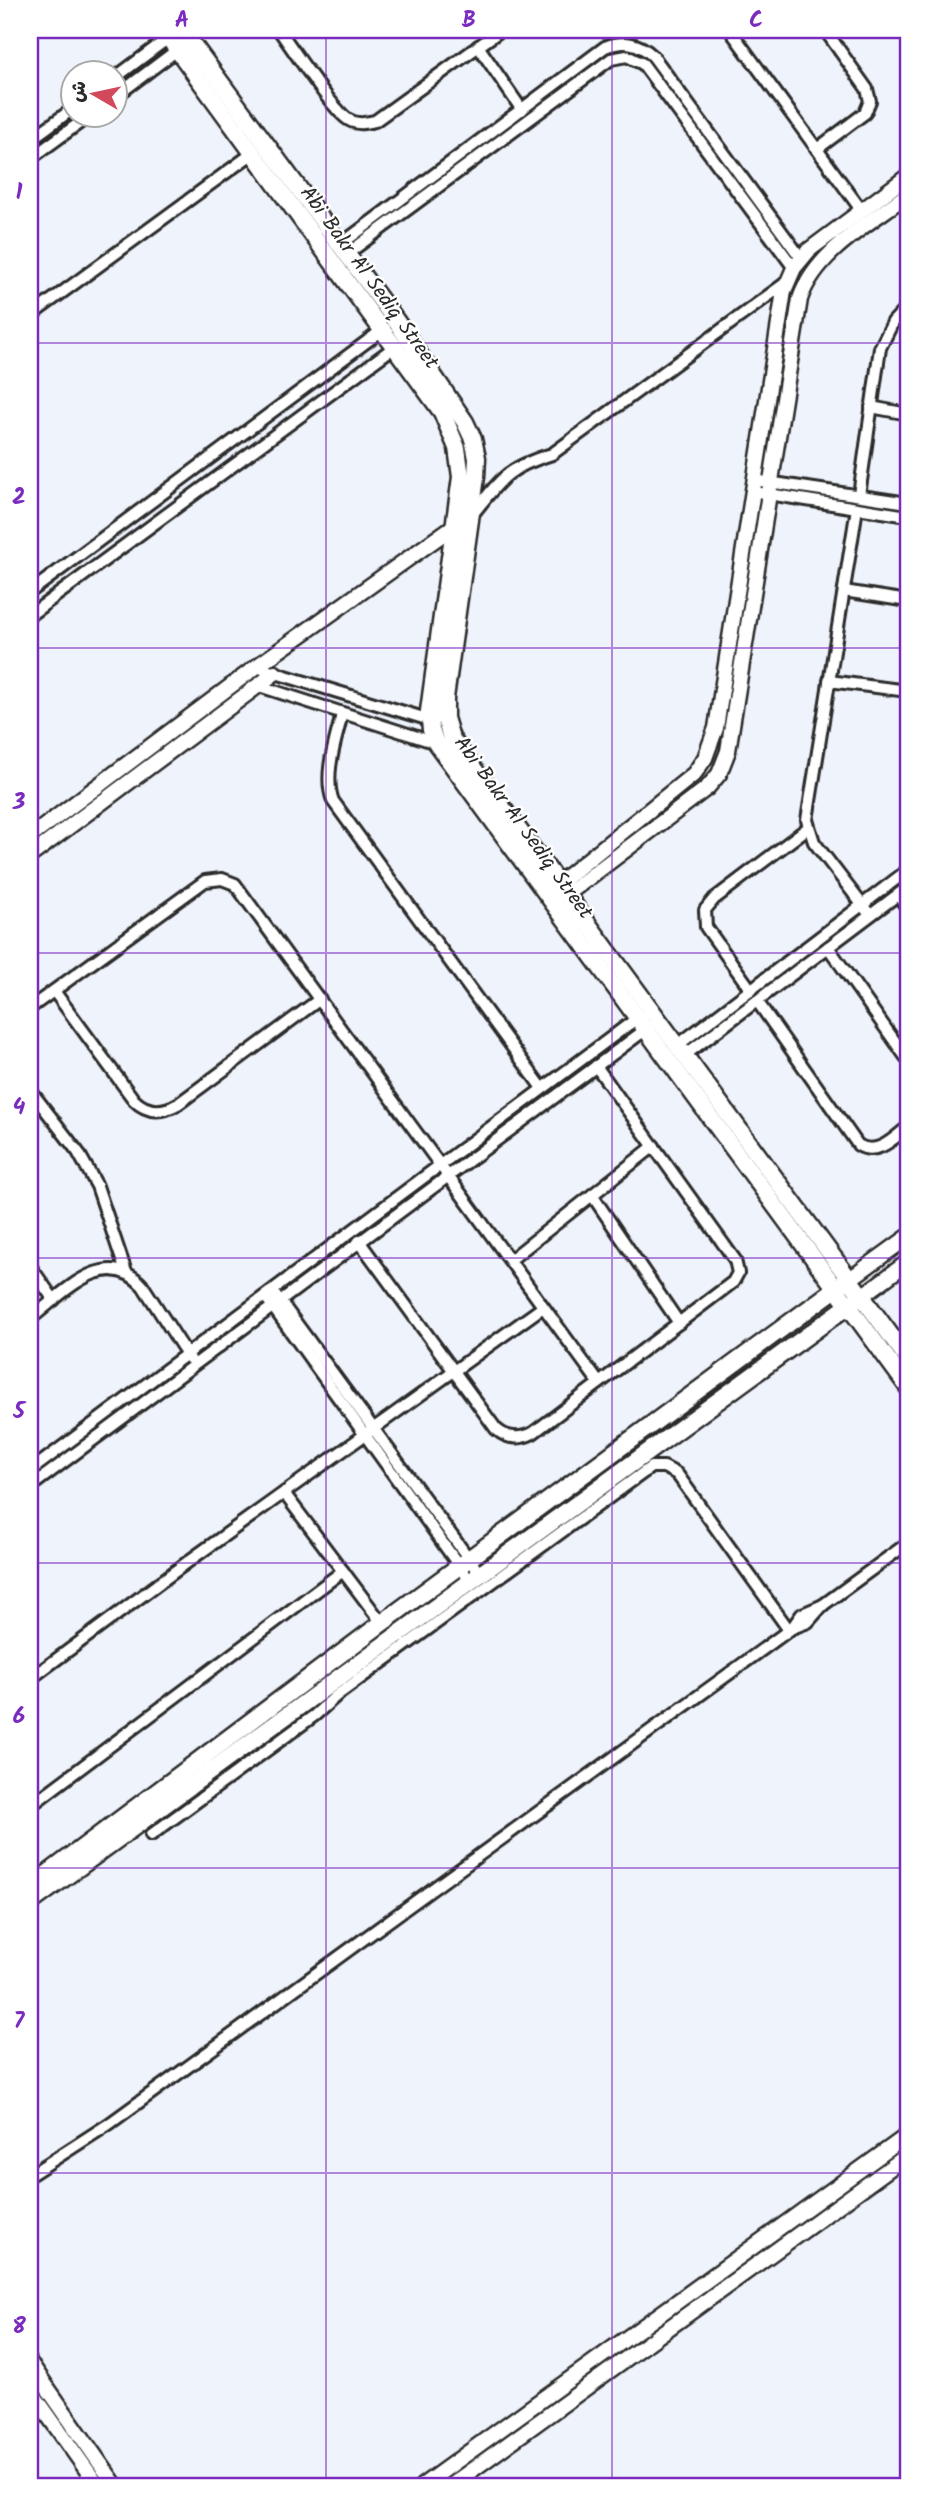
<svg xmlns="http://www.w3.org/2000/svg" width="938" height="2516" font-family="Kalam,'Playpen Sans Arabic',sans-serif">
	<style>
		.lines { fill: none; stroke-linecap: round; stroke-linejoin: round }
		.minor-casing { stroke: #2b2b2b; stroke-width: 16 }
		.tertiary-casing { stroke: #2b2b2b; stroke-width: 19 }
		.secondary-casing { stroke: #2b2b2b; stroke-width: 21 }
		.minor { stroke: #fff; stroke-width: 10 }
		.tertiary { stroke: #fff; stroke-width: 14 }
		.secondary { stroke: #fff; stroke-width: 16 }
		.grid { fill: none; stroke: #7b2cbf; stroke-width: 2; stroke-opacity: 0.55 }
		.labels { text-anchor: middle; stroke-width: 5; stroke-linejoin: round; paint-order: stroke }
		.street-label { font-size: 21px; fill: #2b2b2b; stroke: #fff }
		.neatline { fill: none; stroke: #7b2cbf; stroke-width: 2.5 }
		.grid-label { font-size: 23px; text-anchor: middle; font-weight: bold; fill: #7b2cbf }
	</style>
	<rect width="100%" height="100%" fill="#eef3fc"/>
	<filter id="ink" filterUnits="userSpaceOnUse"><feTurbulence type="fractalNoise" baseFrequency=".0143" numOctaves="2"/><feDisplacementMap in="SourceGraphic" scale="14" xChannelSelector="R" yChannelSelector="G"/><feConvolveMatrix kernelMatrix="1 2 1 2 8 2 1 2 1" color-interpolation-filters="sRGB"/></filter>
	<g filter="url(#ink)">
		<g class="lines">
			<!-- minor casing -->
			<g class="minor-casing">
				<g id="minor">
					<path d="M279,30C292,48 334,112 349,120C358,125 366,123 375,121L501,30"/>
					<polyline points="730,30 862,211"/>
					<polyline points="478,46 522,110"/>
					<polyline points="116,77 171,36"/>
					<polyline points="116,96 181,47"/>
					<polyline points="30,140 74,108"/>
					<polyline points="817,149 865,113 870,101 867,89 825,30"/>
					<polyline points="30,159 89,116"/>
					<path d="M340,245L605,47C624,40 638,42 653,56L801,258"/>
					<polyline points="347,254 611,59 627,56 643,64 794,268"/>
					<polyline points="30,316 253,153"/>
					<polyline points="871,407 908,414"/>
					<polyline points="754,480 908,503"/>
					<polyline points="762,493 908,516"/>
					<polyline points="859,495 880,348 893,322 908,306"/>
					<polyline points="857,508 807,820 814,842 870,915"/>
					<path d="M472,515C501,479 506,468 552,454L787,282"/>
					<polyline points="844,591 908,601"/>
					<polyline points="30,592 385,328"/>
					<polyline points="30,615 397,345"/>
					<polyline points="256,667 430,720"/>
					<polyline points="829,681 908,691"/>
					<polyline points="256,685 436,743"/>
					<path d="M342,714C336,740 323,775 333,801L542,1088"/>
					<polyline points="898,895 908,909"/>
					<polyline points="828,947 908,1060"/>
					<polyline points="751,990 706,927 705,910 714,899 809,827"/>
					<path d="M54,991L134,1100C147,1113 162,1113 178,1104L320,999"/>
					<path d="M757,1001L858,1145C877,1157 894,1138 908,1127"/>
					<polyline points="30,1008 205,881 222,879 235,884 599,1383"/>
					<polyline points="678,1045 908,870"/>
					<polyline points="685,1055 908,887"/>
					<polyline points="30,1090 78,1152 97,1186 126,1272"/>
					<polyline points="592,1195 679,1323"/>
					<path d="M359,1241L496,1429C507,1439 519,1440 533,1433L733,1282L738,1273L735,1260L596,1066"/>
					<polyline points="510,1260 654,1146"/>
					<polyline points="30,1266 54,1300"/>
					<polyline points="277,1297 480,1574"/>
					<polyline points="268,1300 470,1581"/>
					<path d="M30,1319C62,1295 105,1244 143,1286L190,1359"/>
					<polyline points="30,1471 640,1016"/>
					<polyline points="30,1487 649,1027"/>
					<polyline points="284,1493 382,1623"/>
					<polyline points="792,1628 802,1614 823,1605"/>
					<polyline points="30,1679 193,1558 543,1307"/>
					<polyline points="30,1806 343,1571"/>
					<polyline points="151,1835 315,1715 336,1696 651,1467 664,1467 677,1474 789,1630"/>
					<polyline points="30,2175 109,2124 792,1628 808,1622 823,1605 908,1543"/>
				</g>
			</g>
			<!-- tertiary casing -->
			<g class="tertiary-casing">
				<g id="tertiary">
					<polyline points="30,837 256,667 461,521"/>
					<polyline points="30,856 275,673"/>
					<polyline points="558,884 694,774 705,758 716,728 784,291 794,268 809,250 908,176"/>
					<path d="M566,895L707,788L719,774L728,751L800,299C816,252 870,223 908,194"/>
					<polyline points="850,1279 908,1237"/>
					<polyline points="862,1296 908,1262"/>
					<polyline points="30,2363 116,2486"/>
					<polyline points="30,2390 98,2486"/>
					<polyline points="422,2486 908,2135"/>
					<polyline points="450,2486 908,2155"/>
				</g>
			</g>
			<!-- secondary casing -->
			<g class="secondary-casing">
				<g id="secondary">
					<polyline points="163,30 442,412 457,448 461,477 429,711 431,730 436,743 908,1387"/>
					<polyline points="182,30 396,321 465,422 473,439 477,458 476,477 445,698 445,718 451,738 908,1359"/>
					<polyline points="30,1887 382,1623 845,1282"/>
					<polyline points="30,1903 856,1300"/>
				</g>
			</g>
			<!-- minor -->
			<use href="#minor" class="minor"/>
			<!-- tertiary -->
			<use href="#tertiary" class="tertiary"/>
			<!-- secondary -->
			<use href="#secondary" class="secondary"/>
		</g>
	</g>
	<!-- grid -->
	<path class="grid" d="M326,30V2486M612,30V2486M30,343H908M30,648H908M30,953H908M30,1258H908M30,1563H908M30,1868H908M30,2173H908"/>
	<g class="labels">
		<!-- street labels -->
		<g class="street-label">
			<text transform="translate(370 277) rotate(54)" y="7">Abi Bakr Al Sediq Street</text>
			<text transform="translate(524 827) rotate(54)" y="7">Abi Bakr Al Sediq Street</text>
		</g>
	</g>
	<!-- margin -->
	<rect width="938" height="2516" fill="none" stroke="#fff" stroke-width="77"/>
	<!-- north arrow -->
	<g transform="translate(94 94) rotate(279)"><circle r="33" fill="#ffffff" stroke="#aaaaaa" stroke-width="2"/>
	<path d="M0-5L12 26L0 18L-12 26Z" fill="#d1495b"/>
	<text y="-10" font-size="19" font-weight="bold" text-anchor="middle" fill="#2b2b2b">ش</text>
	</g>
	<rect x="38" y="38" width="862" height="2440" class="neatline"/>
	<g class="grid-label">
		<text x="182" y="27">A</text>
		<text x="469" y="27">B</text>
		<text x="756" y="27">C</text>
		<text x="19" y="199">1</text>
		<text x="19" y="504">2</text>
		<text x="19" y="809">3</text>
		<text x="19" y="1114">4</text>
		<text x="19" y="1418">5</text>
		<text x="19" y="1723">6</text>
		<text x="19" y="2028">7</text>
		<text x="19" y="2333">8</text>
	</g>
</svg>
